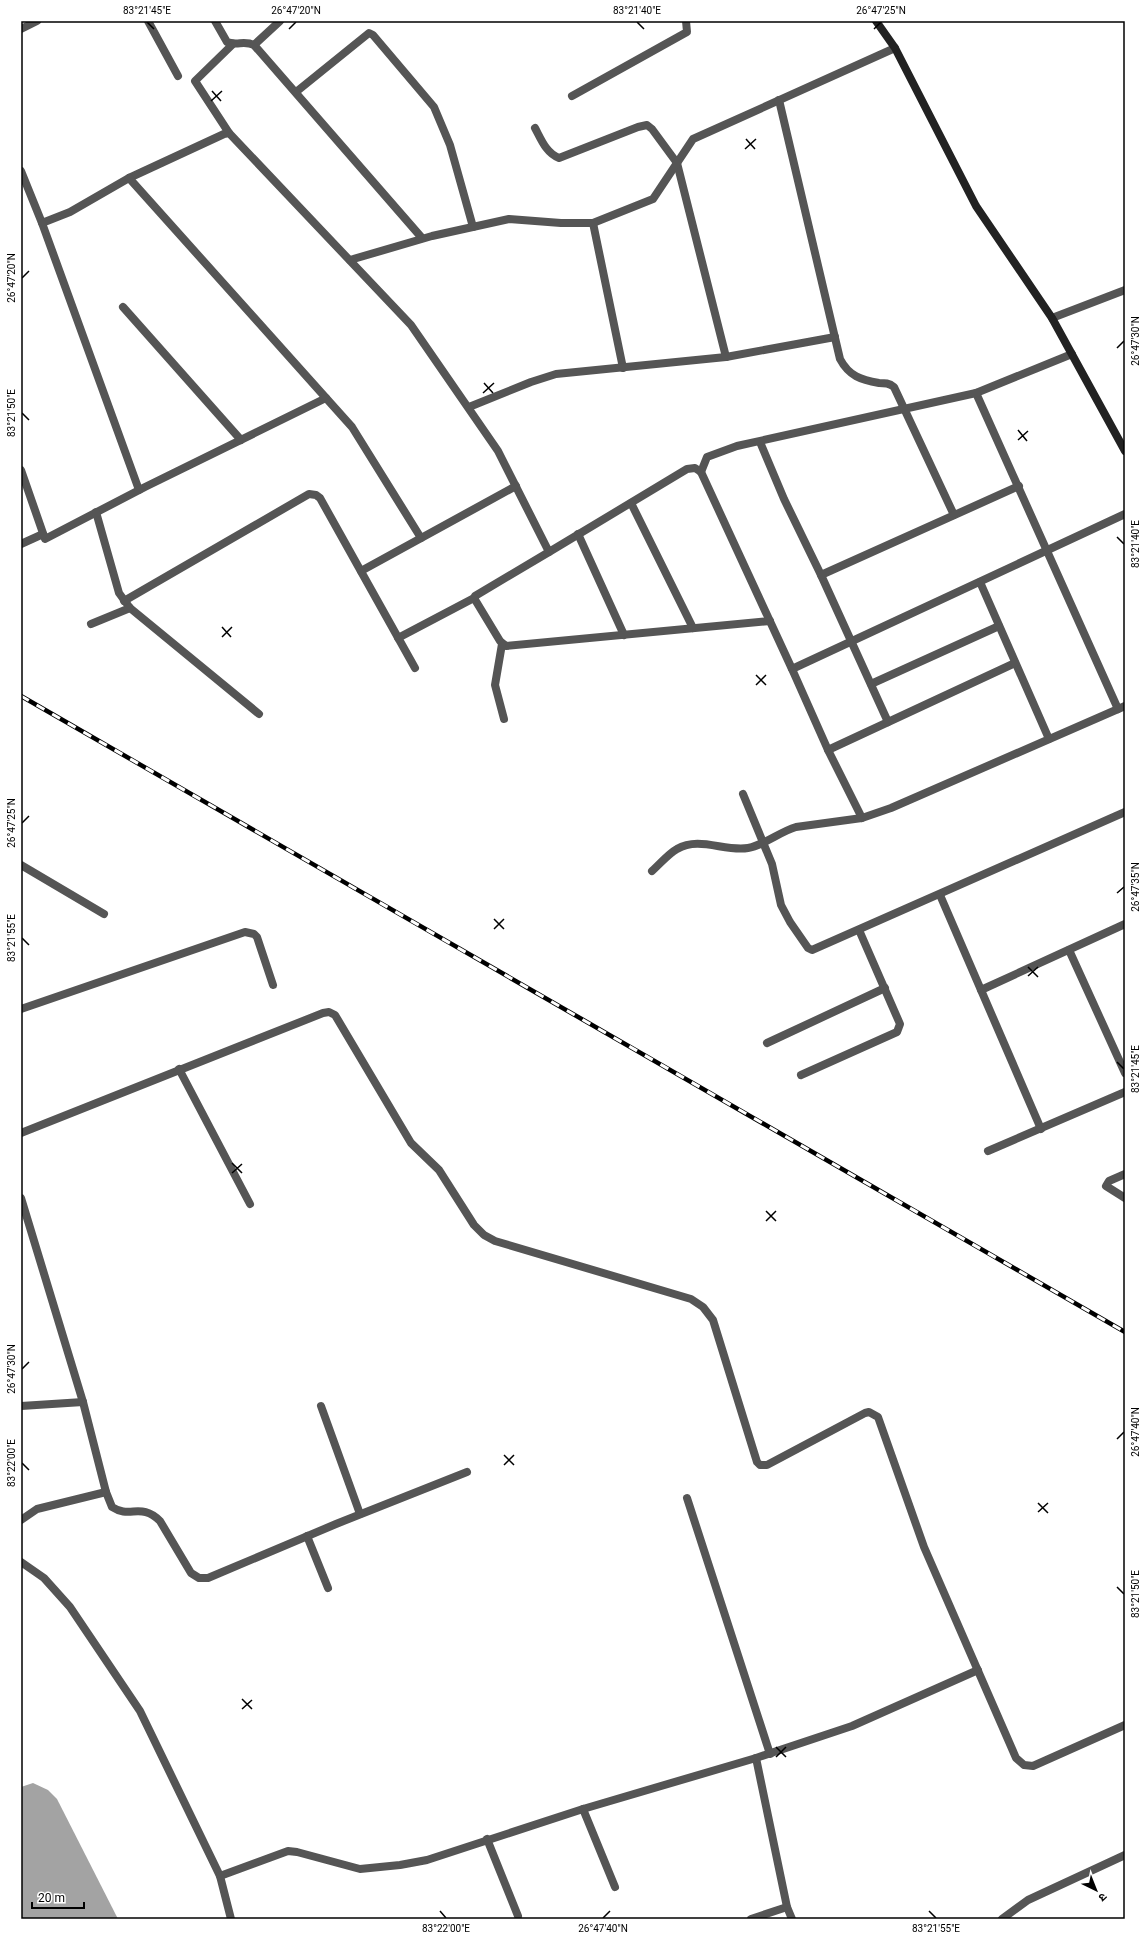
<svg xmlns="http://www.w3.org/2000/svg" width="1146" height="1940" font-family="Roboto,'Noto Sans Devanagari',sans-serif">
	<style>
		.water { fill: #a3a3a3 }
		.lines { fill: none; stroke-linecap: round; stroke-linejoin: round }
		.lane { stroke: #555; stroke-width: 8 }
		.street { stroke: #555; stroke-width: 8 }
		.secondary { stroke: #222; stroke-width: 8 }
		.rail-casing { stroke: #000; stroke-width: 4.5 }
		.rail { stroke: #fff; stroke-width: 3; stroke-dasharray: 9; stroke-linecap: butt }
		.ticks { fill: none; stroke: #000; stroke-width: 1.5 }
		.neatline { fill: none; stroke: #000; stroke-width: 1.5 }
		.ticks-label { font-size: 10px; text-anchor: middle; fill: #000 }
	</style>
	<rect width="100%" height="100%" fill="#fff"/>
	<!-- water -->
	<polygon class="water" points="33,1783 48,1790 57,1799 118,1919 21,1919 21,1787"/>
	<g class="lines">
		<!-- lane -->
		<g class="lane">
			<polyline points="321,1406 360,1514"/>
			<polyline points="307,1536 328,1588"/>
			<polyline points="487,1839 518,1916"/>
		</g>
		<!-- street -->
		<g class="street">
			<polyline points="148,21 178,76"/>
			<path d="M215,21L227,42C237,46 244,40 254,45L422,238"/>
			<polyline points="21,29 37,21"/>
			<polyline points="254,45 280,21"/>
			<polyline points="296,92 369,33 373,35 434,107 450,145 473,227"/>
			<polyline points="572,96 687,32 686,21"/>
			<path d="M779,100L840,359C849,376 861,380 879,383C885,383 889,383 894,387L954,515"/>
			<path d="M535,128C541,139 546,153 559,158L638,127L647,125L652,129L677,163L726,357"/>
			<polyline points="229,133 195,81 233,44"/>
			<polyline points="21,171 42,223 70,212 129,178 224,134 229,133 411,325 498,451 549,552 687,469 695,468 701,472 792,669 1125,514"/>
			<polyline points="129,178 326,398"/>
			<polyline points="42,223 139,490"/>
			<polyline points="593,223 623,368"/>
			<polyline points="350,260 432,236 509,219 561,223 593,223 653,199 693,139 895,48"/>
			<polyline points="123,307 241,440"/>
			<polyline points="1052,318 1125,290"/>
			<polyline points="976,393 1118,709"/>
			<polyline points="469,407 531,382 556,374 726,357 835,337"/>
			<polyline points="760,442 784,499 821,575 888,722"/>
			<polyline points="21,470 45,539 145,487 326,398 352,427 421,538"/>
			<polyline points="701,472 707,457 737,446 976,393 1072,354"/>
			<polyline points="631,503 693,628"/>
			<polyline points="96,512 119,593 130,608 259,714"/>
			<polyline points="578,534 624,635"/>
			<polyline points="21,544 43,534"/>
			<polyline points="549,552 475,596 474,598 500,641 506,646 770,621"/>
			<polyline points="361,571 516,486"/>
			<polyline points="821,575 1019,486"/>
			<polyline points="980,582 1049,739"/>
			<polyline points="124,601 309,494 316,495 320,498 415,668"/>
			<polyline points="91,624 130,608"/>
			<polyline points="398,638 474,598"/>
			<polyline points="502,644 495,685 504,719"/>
			<polyline points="792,669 828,750 862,818"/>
			<polyline points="871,684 999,626"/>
			<polyline points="828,750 1015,663"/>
			<polyline points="743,794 772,864 781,905 790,922 808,948 812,950 1125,812"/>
			<polyline points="21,865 104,914"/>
			<path d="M652,871C660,864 668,854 677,849C699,836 725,852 748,848C765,845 779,832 796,827L862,818L891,808L1125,706"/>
			<polyline points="940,895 1041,1129"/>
			<polyline points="1069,950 1125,1073"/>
			<polyline points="981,990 1125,924"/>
			<polyline points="21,1009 245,932 254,934 257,937 273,985"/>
			<polyline points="767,1043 885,988"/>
			<polyline points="179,1069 250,1204"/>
			<polyline points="801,1075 897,1032 900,1024 859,930"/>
			<polyline points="21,1133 323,1013 329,1012 335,1015 411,1143 439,1170 474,1225 484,1235 495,1241 691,1299 703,1307 713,1320 757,1462 760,1465 767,1465 865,1413 869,1412 878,1417 924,1547 1016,1758 1024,1765 1033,1766 1125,1725"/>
			<polyline points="988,1151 1125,1092"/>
			<polyline points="1125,1174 1109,1181 1106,1186 1125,1198"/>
			<path d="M21,1198L83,1402L106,1492L112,1507C130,1519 141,1502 160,1521L191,1573L199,1578H208L336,1524L467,1472"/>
			<polyline points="21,1406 83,1402"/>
			<polyline points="687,1498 770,1754"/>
			<polyline points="21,1520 37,1509 106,1492"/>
			<polyline points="21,1562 44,1578 70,1607 140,1711 220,1876 231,1919"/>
			<polyline points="756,1758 787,1907 792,1919"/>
			<polyline points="583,1809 615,1887"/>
			<polyline points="220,1876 288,1851 297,1852 360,1869 400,1865 427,1860 583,1809 756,1758 852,1726 978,1670"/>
			<polyline points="751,1919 787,1907"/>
			<polyline points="1002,1919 1028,1900 1125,1855"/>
		</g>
		<!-- secondary -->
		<polyline class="secondary" points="876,21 895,48 976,206 1052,318 1125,451"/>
		<!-- rail casing -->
		<g class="rail-casing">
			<polyline id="rail" points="21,696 1125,1332"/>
		</g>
		<!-- rail -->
		<use href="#rail" class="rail"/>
	</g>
	<!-- ticks -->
	<path class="ticks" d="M147,22L154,29M637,22L644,29M289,29L296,22M874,29L881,22M212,91L221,101M211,101L222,91M746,139L755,149M745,149L756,139M22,278L29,271M1117,348L1124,341M484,383L493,393M483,393L494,383M22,413L29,420M1018,430L1027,441M1018,440L1028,431M1117,537L1124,544M222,627L231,637M222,637L232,627M756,675L766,685M756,685L766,675M22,823L29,816M1117,893L1124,887M494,919L504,929M494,929L504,919M22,938L29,945M1028,967L1038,977M1028,976L1038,967M1117,1062L1124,1069M232,1163L242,1173M232,1173L242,1164M766,1211L776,1221M766,1221L776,1211M22,1369L29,1362M1117,1439L1124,1432M504,1455L514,1465M22,1463L29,1470M504,1465L514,1455M1038,1503L1048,1513M1038,1512L1048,1503M1117,1587L1124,1594M242,1699L252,1709M242,1709L252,1700M776,1747L786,1757M776,1757L786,1747M440,1911L446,1918M929,1911L936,1918M603,1918L610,1911"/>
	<!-- border -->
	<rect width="1146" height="1940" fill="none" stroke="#ffffff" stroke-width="44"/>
	<!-- north arrow -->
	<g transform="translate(1096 1890) rotate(137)" stroke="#ffffff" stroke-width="3" paint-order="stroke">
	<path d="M0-3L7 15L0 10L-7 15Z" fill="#000000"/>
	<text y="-6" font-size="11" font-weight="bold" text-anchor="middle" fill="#000000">उ</text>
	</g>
	<!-- scale -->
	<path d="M32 1902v6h52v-6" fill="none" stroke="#000000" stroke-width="2"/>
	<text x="38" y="1902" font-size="12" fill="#000000" stroke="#ffffff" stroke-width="3" paint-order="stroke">20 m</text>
	<rect x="22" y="22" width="1102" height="1896" class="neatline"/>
	<g class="ticks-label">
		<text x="147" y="14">83°21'45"E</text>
		<text x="296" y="14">26°47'20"N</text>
		<text x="637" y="14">83°21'40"E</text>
		<text x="881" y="14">26°47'25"N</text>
		<text transform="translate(11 278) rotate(-90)" y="4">26°47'20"N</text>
		<text transform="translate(1135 341) rotate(-90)" y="4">26°47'30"N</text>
		<text transform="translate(11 413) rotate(-90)" y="4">83°21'50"E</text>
		<text transform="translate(1135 544) rotate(-90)" y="4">83°21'40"E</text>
		<text transform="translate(11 823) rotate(-90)" y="4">26°47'25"N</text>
		<text transform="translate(1135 887) rotate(-90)" y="4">26°47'35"N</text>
		<text transform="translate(11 938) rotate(-90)" y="4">83°21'55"E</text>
		<text transform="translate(1135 1069) rotate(-90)" y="4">83°21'45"E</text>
		<text transform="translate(11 1369) rotate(-90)" y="4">26°47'30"N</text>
		<text transform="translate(1135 1432) rotate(-90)" y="4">26°47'40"N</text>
		<text transform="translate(11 1463) rotate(-90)" y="4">83°22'00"E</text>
		<text transform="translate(1135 1594) rotate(-90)" y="4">83°21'50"E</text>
		<text x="446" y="1932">83°22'00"E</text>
		<text x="603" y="1932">26°47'40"N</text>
		<text x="936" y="1932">83°21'55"E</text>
	</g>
</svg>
